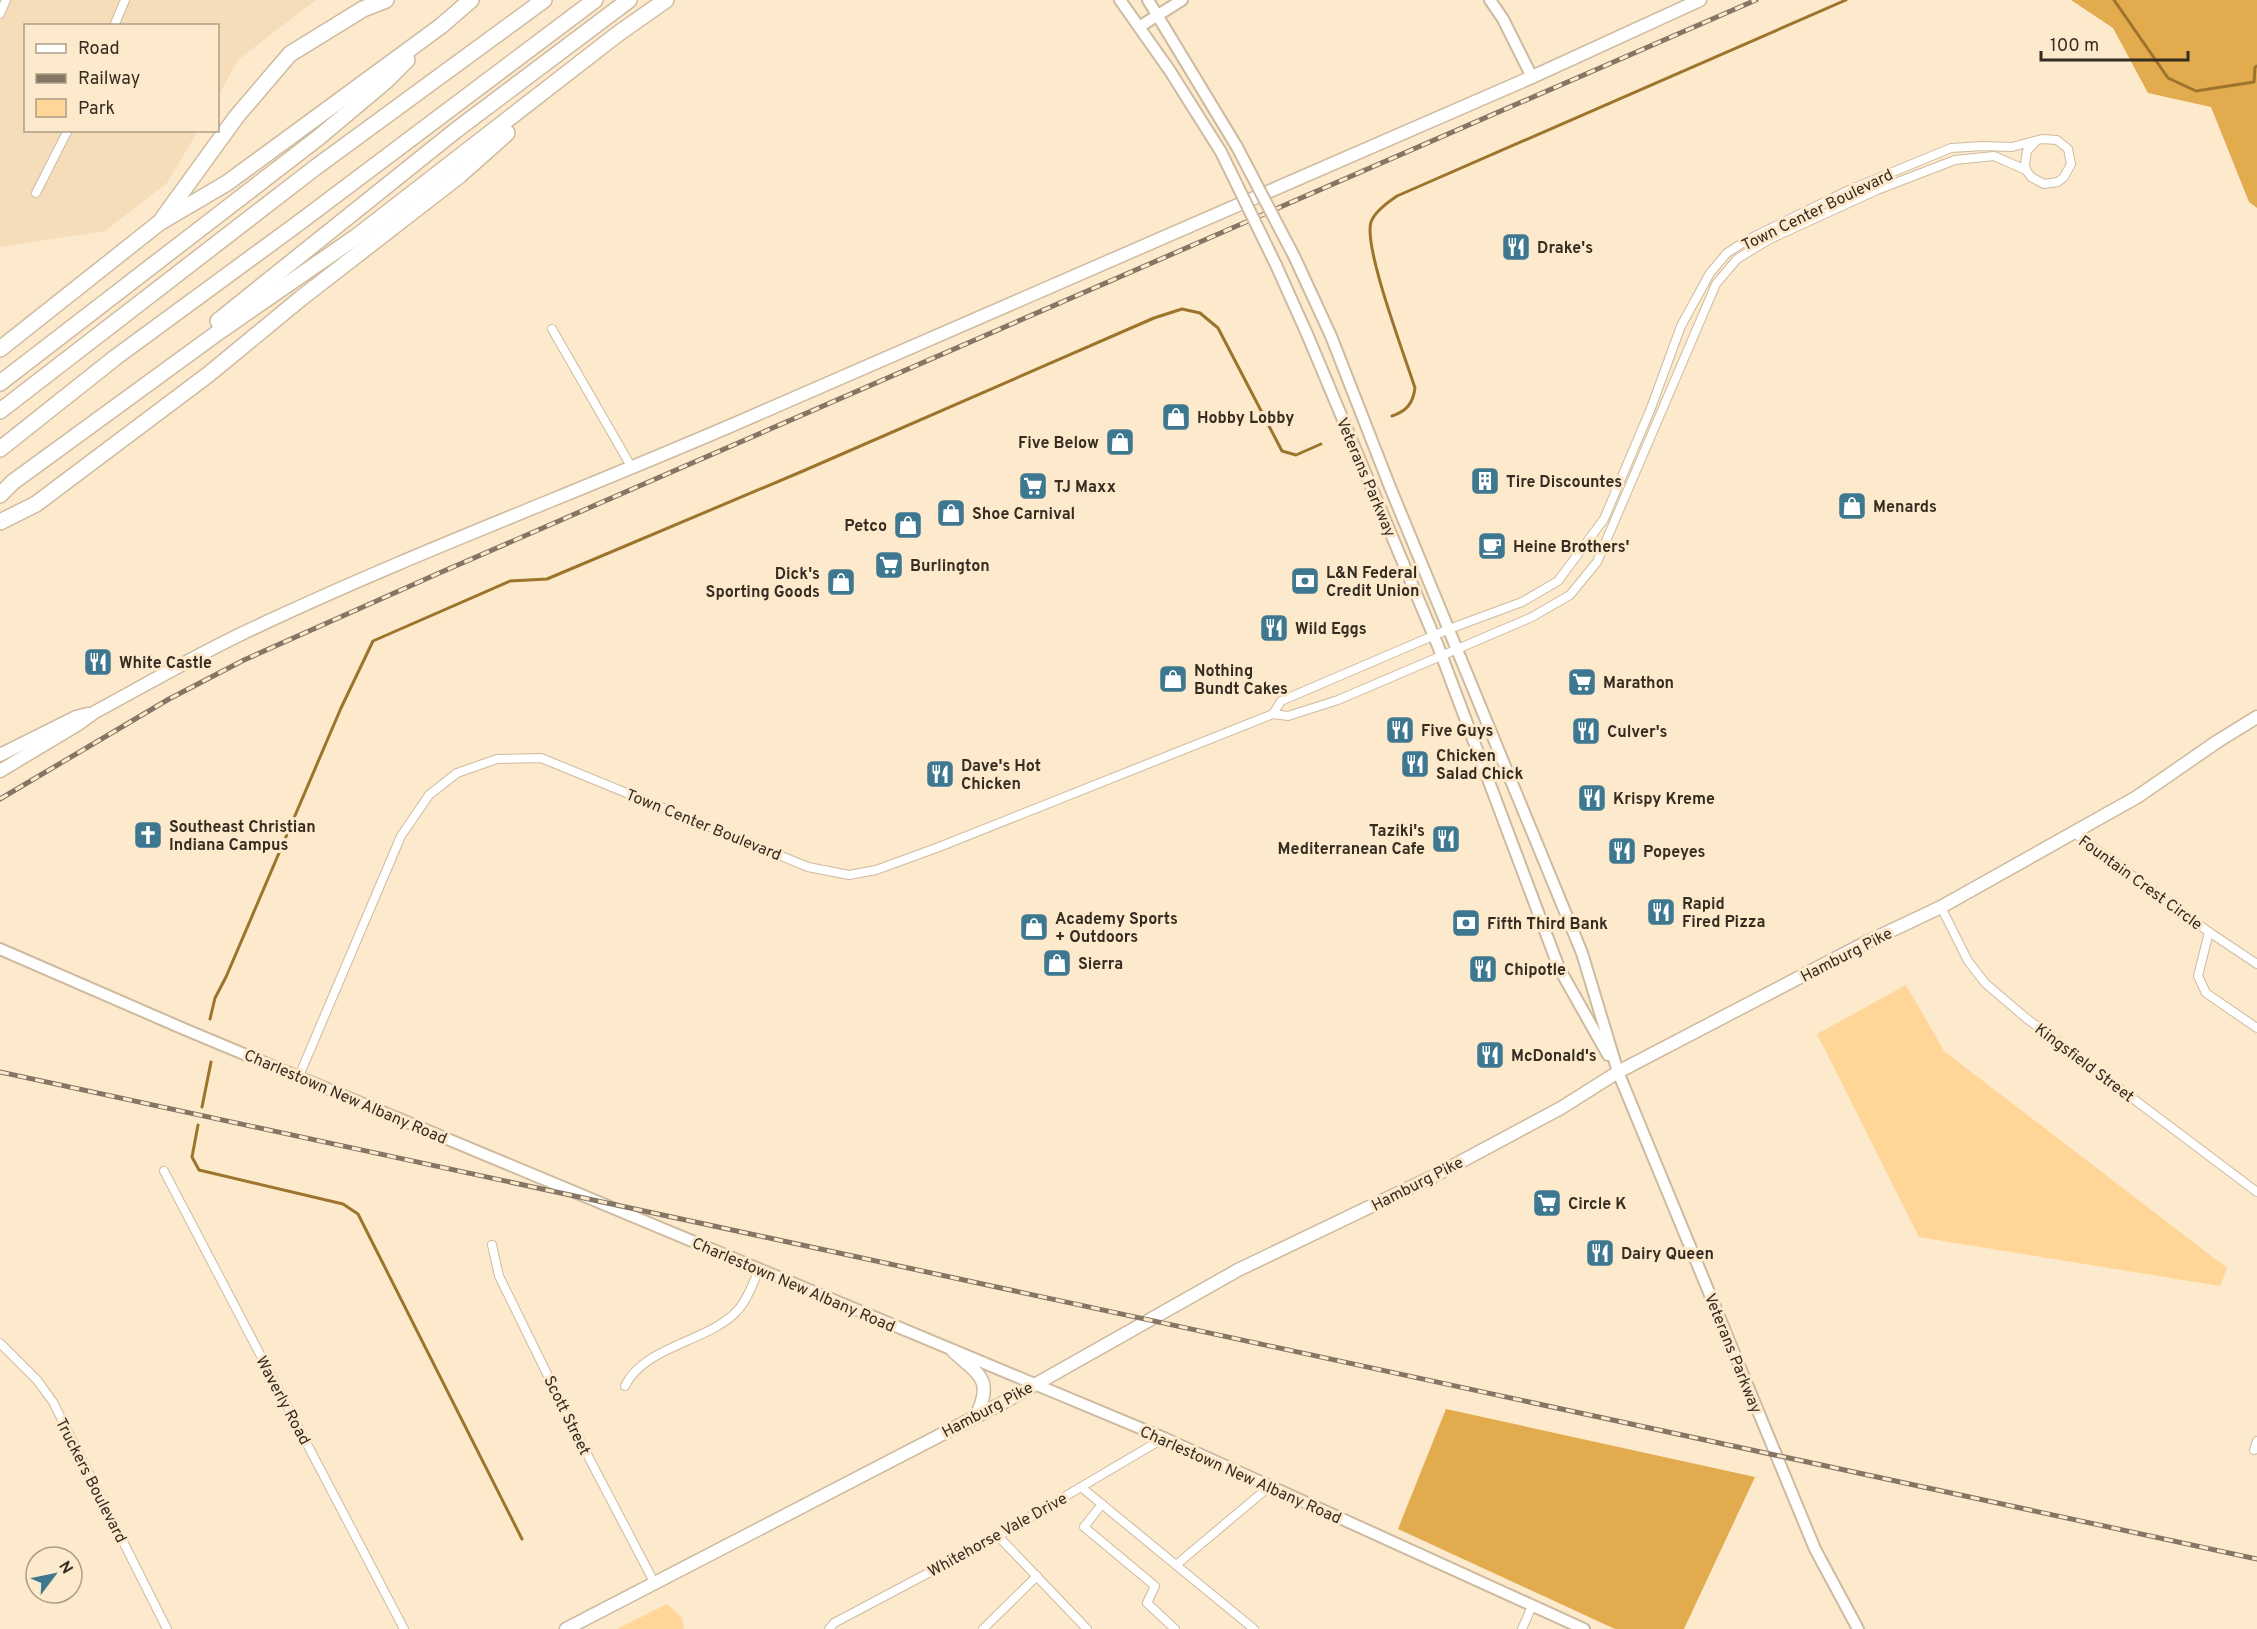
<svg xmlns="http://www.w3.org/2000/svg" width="2257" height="1629" font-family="Overpass,sans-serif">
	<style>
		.built { fill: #f5ddba }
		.green { fill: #ffd697 }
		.forest { fill: #e2ab4d }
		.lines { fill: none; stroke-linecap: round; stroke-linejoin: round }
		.stream { stroke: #9c742c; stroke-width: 3 }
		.minor-casing { stroke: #cebb9f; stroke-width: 10 }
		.secondary-casing { stroke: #cebb9f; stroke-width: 14 }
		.primary-casing { stroke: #cebb9f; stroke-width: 15 }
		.motorway-casing { stroke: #cebb9f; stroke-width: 18 }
		.minor { stroke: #fff; stroke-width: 8 }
		.secondary { stroke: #fff; stroke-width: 10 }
		.primary { stroke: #fff; stroke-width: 12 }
		.motorway { stroke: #fff; stroke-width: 15 }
		.rail-casing { stroke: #837664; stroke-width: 5 }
		.rail { stroke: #fde9cc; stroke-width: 3; stroke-dasharray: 9; stroke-linecap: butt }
		.secondary-bridge-casing { stroke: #cebb9f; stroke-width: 14; stroke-linecap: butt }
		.secondary-bridge { stroke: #fff; stroke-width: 10 }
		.labels { text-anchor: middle; stroke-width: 6; stroke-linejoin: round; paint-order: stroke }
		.street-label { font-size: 16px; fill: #352d22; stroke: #fde9cc }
		.poi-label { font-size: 16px; font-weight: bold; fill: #352d22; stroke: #fde9cc; text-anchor: start }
	</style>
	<rect width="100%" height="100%" fill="#fde9cc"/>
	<!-- built -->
	<polygon class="built" points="0,0 316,0 239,59 218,96 218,26 26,26 26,130 198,131 167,183 105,231 0,247"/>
	<!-- green -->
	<g class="green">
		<polygon points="1906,985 1944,1051 2227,1268 2220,1286 1919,1237 1817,1034"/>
		<polygon points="667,1604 682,1618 684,1629 617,1629"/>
	</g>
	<!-- forest -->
	<g class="forest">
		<polygon points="2071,0 2257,0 2257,208 2249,202 2211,107 2148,93 2113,28"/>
		<polygon points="1446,1409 1755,1477 1684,1629 1615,1629 1398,1529"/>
	</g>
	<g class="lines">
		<!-- stream -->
		<g class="stream">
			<polyline points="2114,0 2168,78 2196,91 2254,82 2255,67 2257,66"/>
			<path d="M1392,416C1407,411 1413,403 1415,388C1406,359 1363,247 1371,222C1375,211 1388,202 1397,196L1846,0"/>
			<polyline points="210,1019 215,998 226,977 341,708 373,641 510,581 547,579 803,471 1154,318 1182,309 1200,313 1218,328 1282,451 1296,455 1321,444"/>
			<polyline points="202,1107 211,1062"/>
			<polyline points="198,1125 192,1157 199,1170 343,1204 358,1214 522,1539"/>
		</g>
		<!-- minor casing -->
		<g class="minor-casing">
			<g id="minor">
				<polyline points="0,14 6,0"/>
				<polyline points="114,26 125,0"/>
				<polyline points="36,193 68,130"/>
				<polyline points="552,329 632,468"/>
				<polyline points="1273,714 1281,701 1449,629 1522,602 1558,581 1604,519 1651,408 1681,326 1710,273 1727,253 1747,240 1849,190 1951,148 1983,146 2012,147 2042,139 2057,140 2068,149 2071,164 2064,177 2058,182 2044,184 2031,177 2026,170 2025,164 2027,151 2035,142"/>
				<polyline points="2073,832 2209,932 2257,964"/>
				<polyline points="1941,907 1968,961 1985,983 2026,1018 2257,1192"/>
				<polyline points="2209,932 2198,976 2206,993 2257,1028"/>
				<polyline points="299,1076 401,836 429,795 457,773 497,759 541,758 808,867 849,875 876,870 939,847 1273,714 1288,716 1338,700 1532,617 1570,595 1597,562 1716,284 1737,259 1770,239 1877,190 1955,160 1994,156 2026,170"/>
				<polyline points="164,1171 404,1629"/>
				<polyline points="492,1245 499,1276 578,1437 654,1582"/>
				<polyline points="0,1343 37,1380 53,1402 167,1629"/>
				<path d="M625,1386C644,1346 708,1342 737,1311C747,1301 753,1283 759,1270"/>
				<polyline points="2254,1450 2257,1441"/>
				<polyline points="1081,1487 1254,1629"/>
				<polyline points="1102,1504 1084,1527 1155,1586 1147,1603 1175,1629"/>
				<polyline points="998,1536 1087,1629"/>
				<polyline points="1176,1565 1270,1486"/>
				<polyline points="829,1629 834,1623 998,1536 1164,1438"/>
				<polyline points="983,1629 1037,1576"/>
				<polyline points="1522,1629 1532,1606"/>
			</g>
		</g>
		<!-- secondary casing -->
		<g class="secondary-casing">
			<g id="secondary">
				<polyline points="1120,0 1170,71 1221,152"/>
				<polyline points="1148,0 1237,147"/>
				<polyline points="1490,0 1503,19 1532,77"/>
				<polyline points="1139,27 1182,0"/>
				<polyline points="1294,256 1331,336 1390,487 1582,953 1618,1072 1815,1549 1858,1629"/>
				<polyline points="1276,265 1307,334 1438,646 1559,968 1608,1055"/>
				<polyline points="0,949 184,1029 1164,1438 1584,1629"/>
			</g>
		</g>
		<!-- primary casing -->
		<g class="primary-casing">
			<g id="primary">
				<polyline points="0,755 76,717 88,714"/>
				<path d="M0,771L80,723L95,712C143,686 190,659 239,635C404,556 576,493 744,420L1532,77L1700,0"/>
				<path d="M953,1351C979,1375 994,1379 976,1416"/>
				<polyline points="566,1629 1008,1400 1238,1270 1434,1176 1561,1108 1618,1072 1867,942 1941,907 2137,797 2218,741 2257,717"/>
			</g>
		</g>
		<!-- motorway casing -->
		<g class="motorway-casing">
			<g id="motorway">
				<polyline points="163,218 237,116 290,54 363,9 386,0"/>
				<polyline points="218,321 455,131 629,0"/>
				<polyline points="0,349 159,223 227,183 441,26 471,0"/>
				<polyline points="0,383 318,138 387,80 407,60"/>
				<polyline points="0,411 316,167 544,0"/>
				<polyline points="0,449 116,357 300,222 595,0"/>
				<polyline points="0,495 13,482 220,331 356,237 619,33 666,0"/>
				<polyline points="0,522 36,504 209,374 300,299 460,175 507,133"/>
			</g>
		</g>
		<!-- minor -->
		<use href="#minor" class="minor"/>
		<!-- secondary -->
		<use href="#secondary" class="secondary"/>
		<!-- primary -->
		<use href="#primary" class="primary"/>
		<!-- motorway -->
		<use href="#motorway" class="motorway"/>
		<!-- rail casing -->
		<g class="rail-casing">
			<g id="rail">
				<polyline points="0,799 169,699 244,660 437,574 1756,0"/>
				<polyline points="0,1072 2257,1559"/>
			</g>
		</g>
		<!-- rail -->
		<use href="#rail" class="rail"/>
		<!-- secondary-bridge casing -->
		<g class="secondary-bridge-casing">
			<g id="secondary-bridge">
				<polyline points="1237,147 1294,256"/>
				<polyline points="1221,152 1276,265"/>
			</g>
		</g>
		<!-- secondary-bridge -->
		<use href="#secondary-bridge" class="secondary-bridge"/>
	</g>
	<!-- icons -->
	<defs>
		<g id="restaurant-square" transform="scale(1.5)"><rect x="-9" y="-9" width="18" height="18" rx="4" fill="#3d7790" stroke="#fde9cc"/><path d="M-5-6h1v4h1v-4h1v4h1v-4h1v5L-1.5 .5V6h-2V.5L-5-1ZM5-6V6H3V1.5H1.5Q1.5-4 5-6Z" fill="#fff"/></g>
		<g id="shop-square" transform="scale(1.5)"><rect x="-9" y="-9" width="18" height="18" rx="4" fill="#3d7790" stroke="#fde9cc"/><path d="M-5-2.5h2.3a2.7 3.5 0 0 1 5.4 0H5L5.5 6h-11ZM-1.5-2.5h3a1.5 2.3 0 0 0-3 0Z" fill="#fff"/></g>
		<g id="building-square" transform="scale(1.5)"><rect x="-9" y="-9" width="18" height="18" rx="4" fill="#3d7790" stroke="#fde9cc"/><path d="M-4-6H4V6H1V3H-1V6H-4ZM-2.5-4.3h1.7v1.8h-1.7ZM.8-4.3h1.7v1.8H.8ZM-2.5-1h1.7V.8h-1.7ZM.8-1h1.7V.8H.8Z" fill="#fff"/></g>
		<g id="supermarket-square" transform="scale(1.5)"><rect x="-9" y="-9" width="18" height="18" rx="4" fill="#3d7790" stroke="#fde9cc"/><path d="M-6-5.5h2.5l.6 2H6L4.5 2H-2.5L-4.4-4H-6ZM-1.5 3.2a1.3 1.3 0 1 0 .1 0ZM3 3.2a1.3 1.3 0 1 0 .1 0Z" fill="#fff"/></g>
		<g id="cafe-square" transform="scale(1.5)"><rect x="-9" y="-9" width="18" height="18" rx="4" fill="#3d7790" stroke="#fde9cc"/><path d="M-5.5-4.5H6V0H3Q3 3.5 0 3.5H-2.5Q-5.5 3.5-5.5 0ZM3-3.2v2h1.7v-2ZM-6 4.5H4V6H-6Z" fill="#fff"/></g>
		<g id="bank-square" transform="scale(1.5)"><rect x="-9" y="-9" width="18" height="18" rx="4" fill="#3d7790" stroke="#fde9cc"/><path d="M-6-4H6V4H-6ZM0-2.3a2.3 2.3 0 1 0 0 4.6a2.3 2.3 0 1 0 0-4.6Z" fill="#fff"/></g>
		<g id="church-square" transform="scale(1.5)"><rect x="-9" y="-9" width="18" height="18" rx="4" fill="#3d7790" stroke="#fde9cc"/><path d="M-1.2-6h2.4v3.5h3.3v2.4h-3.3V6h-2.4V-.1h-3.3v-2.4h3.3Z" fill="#fff"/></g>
	</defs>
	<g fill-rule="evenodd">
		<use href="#restaurant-square" x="1516" y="247"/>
		<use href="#shop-square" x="1176" y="417"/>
		<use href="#shop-square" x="1120" y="442"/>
		<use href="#building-square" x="1485" y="481"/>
		<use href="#supermarket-square" x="1033" y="486"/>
		<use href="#shop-square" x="1852" y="506"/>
		<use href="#shop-square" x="951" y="513"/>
		<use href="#shop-square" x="908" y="525"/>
		<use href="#cafe-square" x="1492" y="546"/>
		<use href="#supermarket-square" x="889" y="565"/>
		<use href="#bank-square" x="1305" y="581"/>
		<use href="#shop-square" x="841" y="582"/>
		<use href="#restaurant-square" x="1274" y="628"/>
		<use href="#restaurant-square" x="98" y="662"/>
		<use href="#shop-square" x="1173" y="679"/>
		<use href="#supermarket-square" x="1582" y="682"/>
		<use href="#restaurant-square" x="1400" y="730"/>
		<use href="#restaurant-square" x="1586" y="731"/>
		<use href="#restaurant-square" x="1415" y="764"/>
		<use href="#restaurant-square" x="940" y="774"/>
		<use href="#restaurant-square" x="1592" y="798"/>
		<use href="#church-square" x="148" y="835"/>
		<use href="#restaurant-square" x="1446" y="839"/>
		<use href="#restaurant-square" x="1622" y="851"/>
		<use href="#restaurant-square" x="1661" y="912"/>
		<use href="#bank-square" x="1466" y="923"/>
		<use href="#shop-square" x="1034" y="927"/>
		<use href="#shop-square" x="1057" y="963"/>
		<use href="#restaurant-square" x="1483" y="969"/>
		<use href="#restaurant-square" x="1490" y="1055"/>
		<use href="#supermarket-square" x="1547" y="1203"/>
		<use href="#restaurant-square" x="1600" y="1253"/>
	</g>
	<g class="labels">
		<!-- street labels -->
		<g class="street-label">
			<text transform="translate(1817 209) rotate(-26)" y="6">Town Center Boulevard</text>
			<text transform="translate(1367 477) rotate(67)" y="6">Veterans Parkway</text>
			<text transform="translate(704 824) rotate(22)" y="6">Town Center Boulevard</text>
			<text transform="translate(2141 882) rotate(36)" y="6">Fountain Crest Circle</text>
			<text transform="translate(1846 954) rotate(-27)" y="6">Hamburg Pike</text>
			<text transform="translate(2085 1062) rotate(37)" y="6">Kingsfield Street</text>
			<text transform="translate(346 1096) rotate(23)" y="6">Charlestown New Albany Road</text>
			<text transform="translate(1417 1183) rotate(-27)" y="6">Hamburg Pike</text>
			<text transform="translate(794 1284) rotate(23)" y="6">Charlestown New Albany Road</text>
			<text transform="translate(1734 1353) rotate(68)" y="6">Veterans Parkway</text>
			<text transform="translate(284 1400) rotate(62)" y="6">Waverly Road</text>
			<text transform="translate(987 1409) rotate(-28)" y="6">Hamburg Pike</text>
			<text transform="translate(568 1415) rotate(64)" y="6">Scott Street</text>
			<text transform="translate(1241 1474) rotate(24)" y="6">Charlestown New Albany Road</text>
			<text transform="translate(92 1480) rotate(63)" y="6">Truckers Boulevard</text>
			<text transform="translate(997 1534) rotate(-29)" y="6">Whitehorse Vale Drive</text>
		</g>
		<!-- poi labels -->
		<g class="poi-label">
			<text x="1537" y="253">Drake's</text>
			<text x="1197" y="423">Hobby Lobby</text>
			<text x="1099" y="448" text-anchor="end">Five Below</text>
			<text x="1506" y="487">Tire Discountes</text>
			<text x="1054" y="492">TJ Maxx</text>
			<text x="1873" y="512">Menards</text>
			<text x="972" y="519">Shoe Carnival</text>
			<text x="887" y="531" text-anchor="end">Petco</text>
			<text x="1513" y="552">Heine Brothers'</text>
			<text x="910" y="571">Burlington</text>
			<text x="1326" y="578">L&amp;N Federal<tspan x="1326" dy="18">Credit Union</tspan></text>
			<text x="820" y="579" text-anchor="end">Dick's<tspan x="820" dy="18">Sporting Goods</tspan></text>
			<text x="1295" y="634">Wild Eggs</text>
			<text x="119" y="668">White Castle</text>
			<text x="1194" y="676">Nothing<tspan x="1194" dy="18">Bundt Cakes</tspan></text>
			<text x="1603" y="688">Marathon</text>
			<text x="1421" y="736">Five Guys</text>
			<text x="1607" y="737">Culver's</text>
			<text x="1436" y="761">Chicken<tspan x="1436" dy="18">Salad Chick</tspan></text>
			<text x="961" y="771">Dave's Hot<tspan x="961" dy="18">Chicken</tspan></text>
			<text x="1613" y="804">Krispy Kreme</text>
			<text x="169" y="832">Southeast Christian<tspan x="169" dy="18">Indiana Campus</tspan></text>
			<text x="1425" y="836" text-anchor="end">Taziki's<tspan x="1425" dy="18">Mediterranean Cafe</tspan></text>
			<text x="1643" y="857">Popeyes</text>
			<text x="1682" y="909">Rapid<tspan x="1682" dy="18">Fired Pizza</tspan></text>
			<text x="1055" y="924">Academy Sports<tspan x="1055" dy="18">+ Outdoors</tspan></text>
			<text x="1487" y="929">Fifth Third Bank</text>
			<text x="1078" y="969">Sierra</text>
			<text x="1504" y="975">Chipotle</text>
			<text x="1511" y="1061">McDonald's</text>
			<text x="1568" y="1209">Circle K</text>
			<text x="1621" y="1259">Dairy Queen</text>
		</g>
	</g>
	<!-- legend -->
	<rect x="24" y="24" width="195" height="108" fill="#fde9cc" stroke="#ad9e88" stroke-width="1.5"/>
	<rect x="36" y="44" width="30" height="9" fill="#ffffff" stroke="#ad9e88" stroke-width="1.5"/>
	<text x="78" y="54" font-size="18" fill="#352d22">Road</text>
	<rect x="36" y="74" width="30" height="9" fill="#837664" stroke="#ad9e88" stroke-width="1.5"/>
	<text x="78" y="84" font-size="18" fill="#352d22">Railway</text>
	<rect x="36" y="99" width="30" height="18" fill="#ffd697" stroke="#ad9e88" stroke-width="1.5"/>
	<text x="78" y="114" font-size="18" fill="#352d22">Park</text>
	<!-- north arrow -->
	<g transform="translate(54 1575) rotate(58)"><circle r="28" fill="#fde9cc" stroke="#ad9e88" stroke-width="1.5"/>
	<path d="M0-4.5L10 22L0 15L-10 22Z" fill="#3d7790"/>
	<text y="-9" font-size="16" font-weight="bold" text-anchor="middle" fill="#352d22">N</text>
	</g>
	<!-- scale -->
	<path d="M2041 51v9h147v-9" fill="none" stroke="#352d22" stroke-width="3"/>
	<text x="2050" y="51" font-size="18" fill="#352d22" stroke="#fde9cc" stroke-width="4.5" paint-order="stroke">100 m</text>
</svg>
